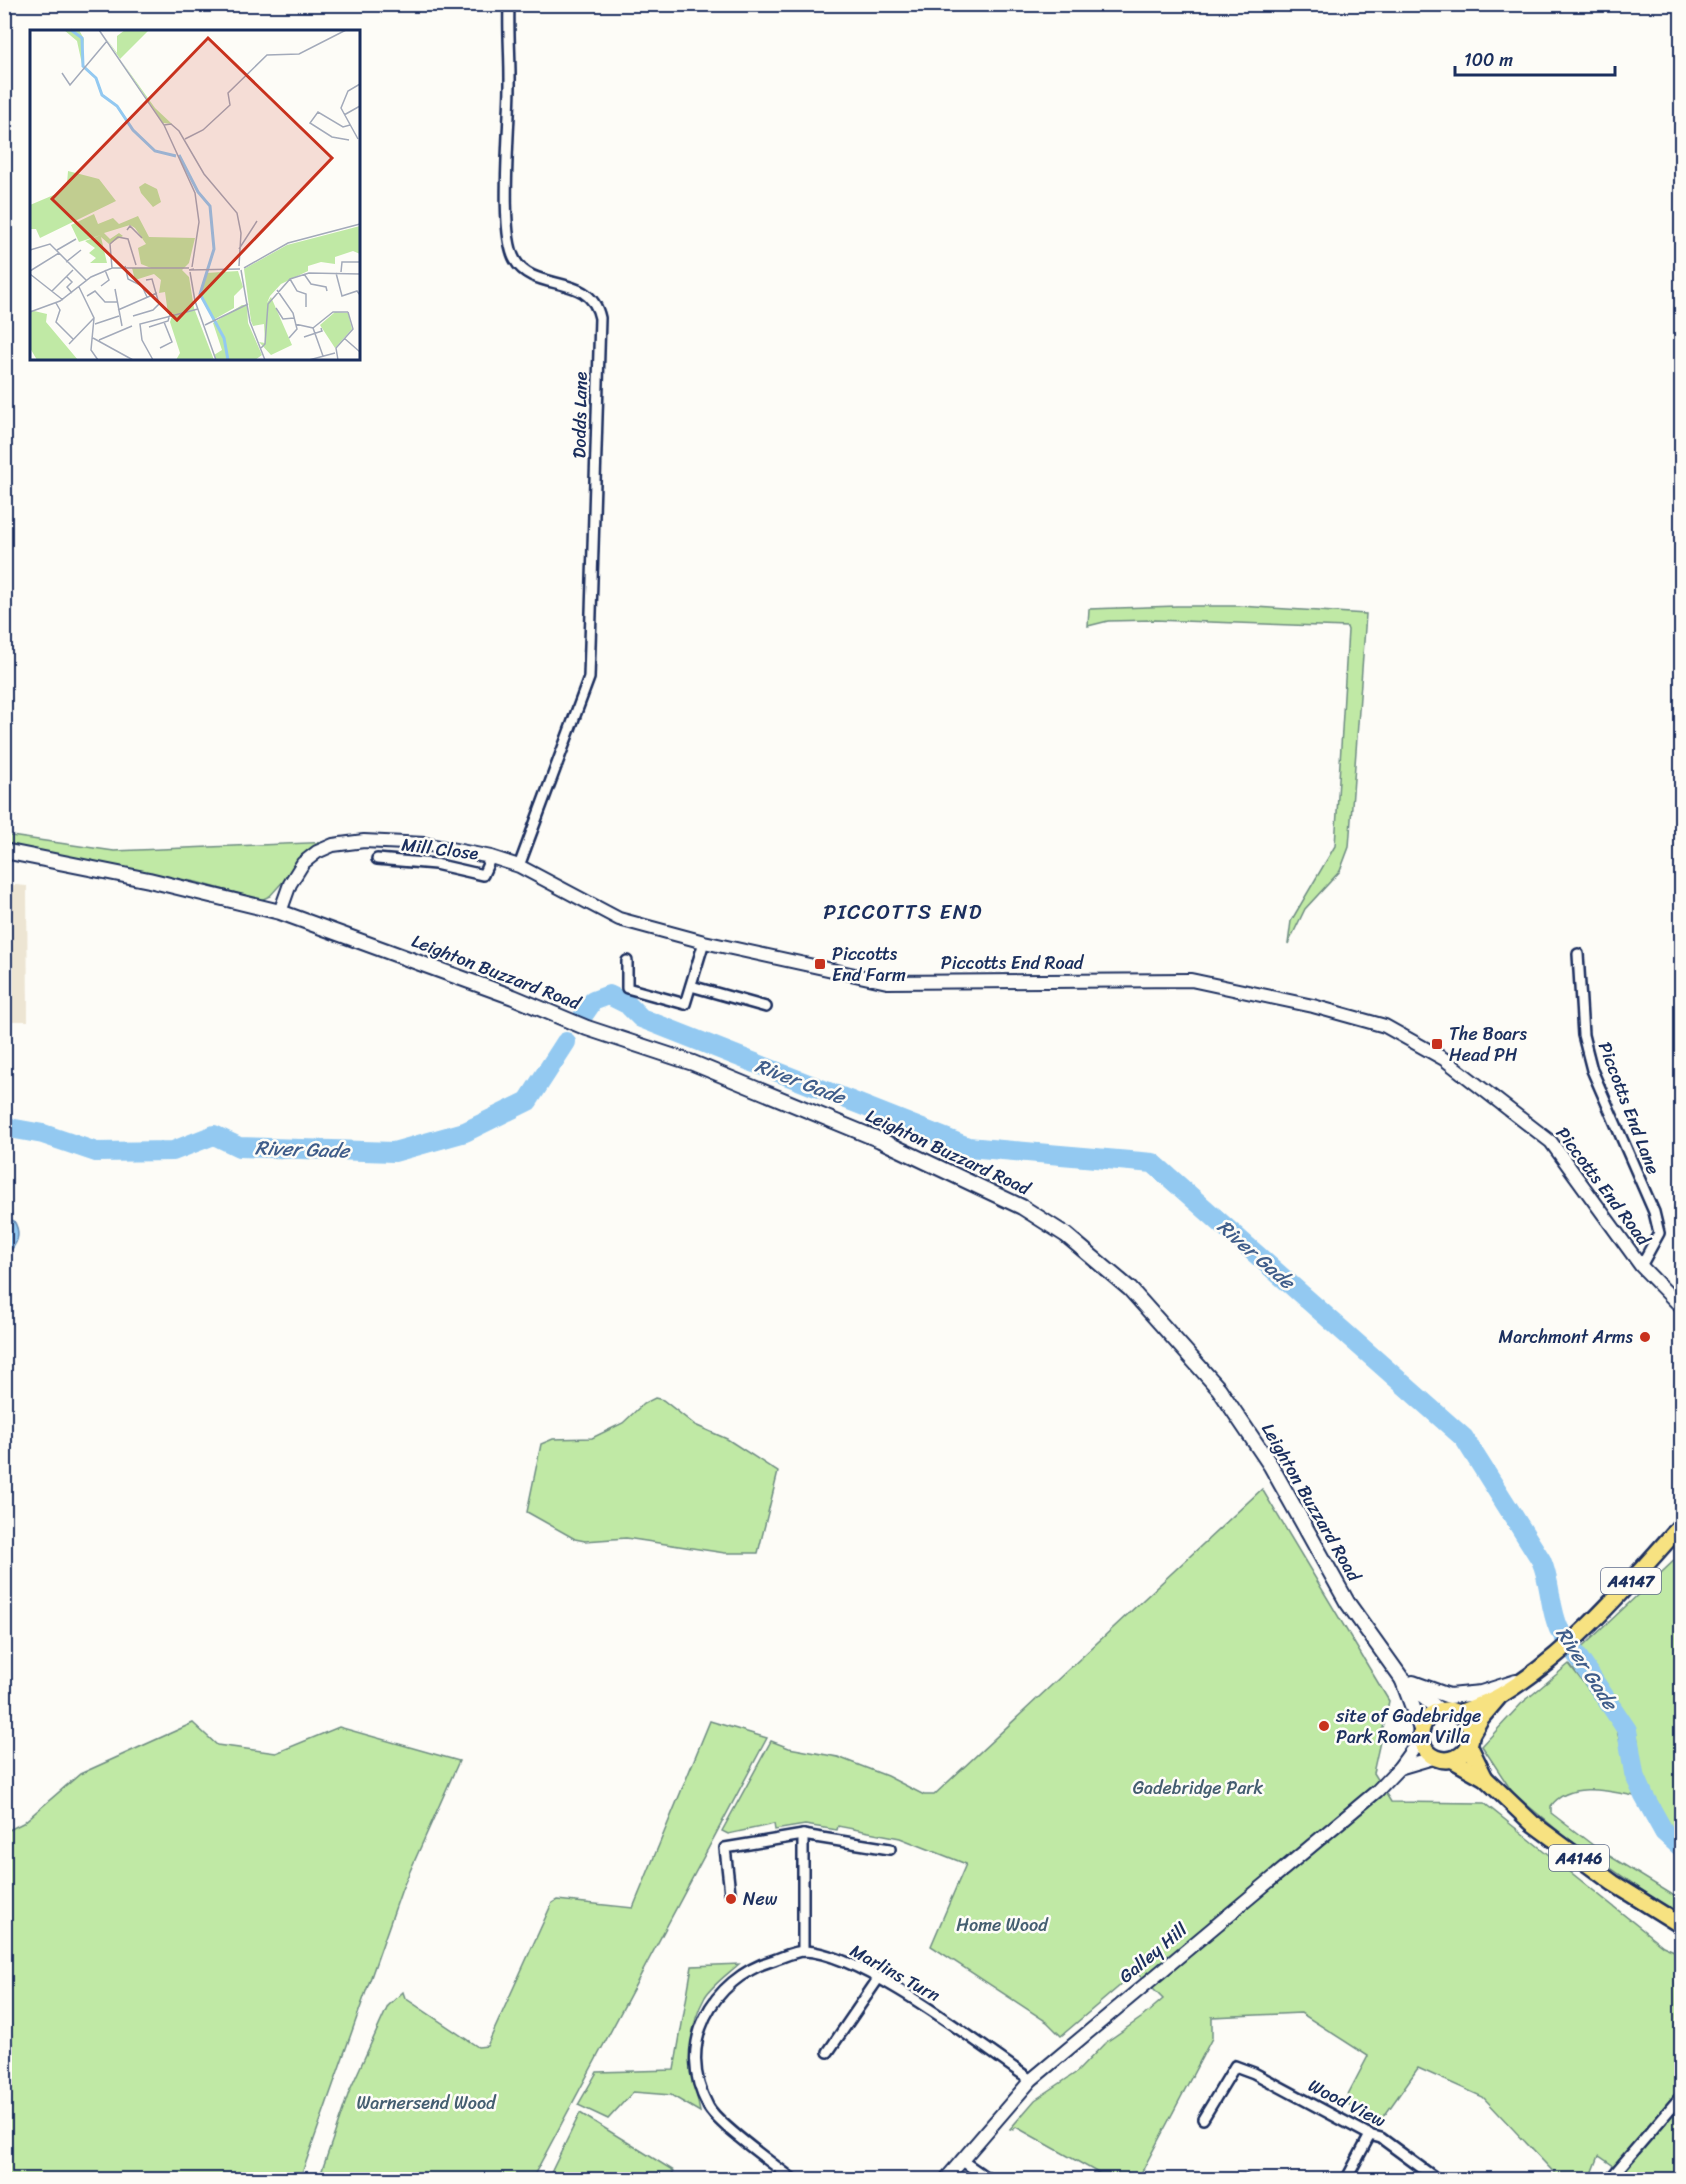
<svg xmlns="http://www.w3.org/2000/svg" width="1686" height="2184" font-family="Sriracha,sans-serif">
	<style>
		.built { fill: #ede5d3 }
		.green { fill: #c0e9a5; stroke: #6e8c82; stroke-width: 1.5 }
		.water { fill: #93c9f1; stroke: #638bb6; stroke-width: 1.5 }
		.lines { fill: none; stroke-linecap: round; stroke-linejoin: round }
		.river { stroke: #93c9f1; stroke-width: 20 }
		.minor-casing { stroke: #1b2f5e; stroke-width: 14 }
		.tertiary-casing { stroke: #1b2f5e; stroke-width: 16 }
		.secondary-casing { stroke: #1b2f5e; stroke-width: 18 }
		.primary-casing { stroke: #1b2f5e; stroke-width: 20 }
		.minor { stroke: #fdfcf7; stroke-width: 9 }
		.tertiary { stroke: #fdfcf7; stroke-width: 12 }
		.secondary { stroke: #fdfcf7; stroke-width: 14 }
		.primary { stroke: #f7e281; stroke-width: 15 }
		.poi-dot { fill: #c8321e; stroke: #fdfcf7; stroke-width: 2 }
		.labels { text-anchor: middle; stroke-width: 5; stroke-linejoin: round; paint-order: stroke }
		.shield { fill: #fdfcf7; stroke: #5f6c8c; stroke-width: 1.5 }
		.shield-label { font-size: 16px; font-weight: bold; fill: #1b2f5e }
		.street-label { font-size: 18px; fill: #1b2f5e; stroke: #fdfcf7 }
		.poi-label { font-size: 18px; fill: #1b2f5e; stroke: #fdfcf7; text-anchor: start }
		.park-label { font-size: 18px; fill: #445e70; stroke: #fdfcf7 }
		.water-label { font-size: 20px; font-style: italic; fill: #3f5d8a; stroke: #fdfcf7 }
		.quarter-label { font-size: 21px; letter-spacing: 1.5px; fill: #1b2f5e; stroke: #fdfcf7 }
		.inset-river { fill: none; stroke: #93c9f1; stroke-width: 3 }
		.inset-road { fill: none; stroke: #a3aaba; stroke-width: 1.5 }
		.view { fill: #c8321e; fill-opacity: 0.15; stroke: #c8321e; stroke-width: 3 }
		.inset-edge { fill: none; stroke: #1b2f5e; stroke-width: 3 }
	</style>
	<rect width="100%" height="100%" fill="#fdfcf7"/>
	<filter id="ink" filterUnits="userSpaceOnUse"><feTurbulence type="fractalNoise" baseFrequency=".0167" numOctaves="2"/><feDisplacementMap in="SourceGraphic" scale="12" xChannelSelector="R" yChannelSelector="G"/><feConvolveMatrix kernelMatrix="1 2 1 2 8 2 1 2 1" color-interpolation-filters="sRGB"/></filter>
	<g filter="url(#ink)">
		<!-- built -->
		<polygon class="built" points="4,884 27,886 28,1021 5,1021"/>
		<!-- green -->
		<g class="green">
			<polygon points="1177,606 1240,606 1366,614 1349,847 1340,871 1305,909 1288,944 1291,921 1335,846 1348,630 1347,627 1154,620 1108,621 1088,626 1089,609"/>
			<polygon points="4,835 114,851 332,842 296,867 270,896 261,900 196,882 5,845"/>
			<polygon points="655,1398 663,1400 695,1425 727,1439 778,1472 758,1553 725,1553 626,1538 585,1541 575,1539 527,1512 541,1444 553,1439 592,1438 623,1423 643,1404"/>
			<polygon points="1262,1489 1389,1701 1373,1773 1391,1802 1484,1803 1663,1946 1681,1954 1681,2179 1613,2179 1618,2169 1599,2156 1590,2179 1560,2179 1483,2097 1418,2068 1380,2122 1344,2102 1368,2056 1301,2013 1212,2017 1212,2038 1138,2179 1109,2179 1016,2127 1013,2130 1010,2129 1035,2100 1077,2072 1105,2043 1141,2018 1163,1999 1136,1972 1061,2036 1047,2022 931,1946 966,1864 900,1838 838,1826 837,1830 805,1825 775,1830 774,1824 728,1834 722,1831 771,1741 789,1748 838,1757 887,1776 924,1795 934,1795"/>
			<polygon points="1681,1554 1681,1842 1656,1811 1642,1776 1637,1735 1630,1721 1577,1653 1572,1657"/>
			<path d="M1569,1664L1609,1716L1617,1731L1635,1796C1609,1791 1569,1781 1551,1806V1813L1598,1849L1681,1900V1917L1563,1835L1513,1793L1482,1746L1521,1704Z"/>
			<polygon points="710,1721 767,1738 532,2179 319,2179 349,2092 388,2006 403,1992 405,1998 478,2047 487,2046 552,1903 557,1900 633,1908"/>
			<polygon points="193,1723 217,1745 276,1753 339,1727 459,1761 402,1889 300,2179 5,2179 5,1832 23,1823 80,1774"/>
			<path d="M739,1964C729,1973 712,1985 705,1997C683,2037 692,2070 700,2112L671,2095L633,2092L608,2119L578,2105L597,2072L674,2070L692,1966Z"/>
			<polygon points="580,2113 674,2171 668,2179 548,2179"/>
		</g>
		<!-- water -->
		<path class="water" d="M4,1218L14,1221C20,1231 19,1241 11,1250H5Z"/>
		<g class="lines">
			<!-- river -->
			<g class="river">
				<path d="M584,1014L593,1001L609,995L627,1004L641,1018L968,1147L1153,1163L1464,1438L1541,1560C1551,1582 1549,1607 1559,1629L1627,1730L1634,1773L1644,1796L1664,1832L1682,1848"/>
				<polyline points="4,1127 43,1134 96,1152 173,1151 214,1135 239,1147 394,1152 465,1132 528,1101 566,1042"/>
			</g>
			<!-- minor casing -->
			<g class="minor-casing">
				<g id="minor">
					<path d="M509,4C508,29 510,53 510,78C511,117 498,231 515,260C534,294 590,271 600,318L589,678L519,866"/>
					<polyline points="377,859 435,864 483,875 491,857"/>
					<polyline points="1578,954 1583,1035 1592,1070 1654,1212 1659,1233 1641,1266"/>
					<polyline points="627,961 627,988 685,1004 704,942"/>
					<polyline points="691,986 766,1007"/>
					<polyline points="803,1835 803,1951"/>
					<polyline points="730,1893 725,1848 803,1835 890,1849"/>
					<polyline points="828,2052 878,1979"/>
					<polyline points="1203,2119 1235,2066 1254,2073 1370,2135 1381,2138 1438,2180"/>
					<polyline points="961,2160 990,2180"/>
					<path d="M794,2180C775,2165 717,2124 708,2106C675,2045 711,1979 774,1960C783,1957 795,1951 804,1951C863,1953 980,2045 1031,2080"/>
					<polyline points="1204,2180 1245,2180"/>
					<polyline points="1346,2180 1370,2135"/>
					<polyline points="1609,2180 1682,2095"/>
				</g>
			</g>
			<!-- tertiary casing -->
			<g class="tertiary-casing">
				<g id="tertiary">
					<polyline points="280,912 290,884 303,863 317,852 333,845 364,841 425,844 491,857 519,866 619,919 704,942 887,982 1191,980 1313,1006 1385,1026 1444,1059 1551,1142 1641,1266 1682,1308"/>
					<polyline points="1399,1768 1433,1758"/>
					<polyline points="945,2180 1031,2080 1377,1791 1399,1768 1420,1739"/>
				</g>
			</g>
			<!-- secondary casing -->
			<g class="secondary-casing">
				<g id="secondary">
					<polyline points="4,851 149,880 280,912 513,997 587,1028 693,1063 880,1140 1022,1207 1066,1235 1130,1289 1219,1389 1271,1466 1347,1602 1402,1679 1439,1710"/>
					<polyline points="1403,1681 1421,1729"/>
					<polyline points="1413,1683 1449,1696 1481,1693 1516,1682"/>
				</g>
			</g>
			<!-- primary casing -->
			<g class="primary-casing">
				<g id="primary">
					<circle cx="1446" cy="1735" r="25"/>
					<path d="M1459,1713C1472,1707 1488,1703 1501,1695C1571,1653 1628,1585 1682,1524"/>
					<polyline points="1471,1735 1481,1718 1498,1698"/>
					<polyline points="1469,1745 1485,1778"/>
					<polyline points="1453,1760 1485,1778 1532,1823 1613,1883 1682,1926"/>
				</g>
			</g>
			<!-- minor -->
			<use href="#minor" class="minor"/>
			<!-- tertiary -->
			<use href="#tertiary" class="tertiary"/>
			<!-- secondary -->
			<use href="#secondary" class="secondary"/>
			<!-- primary -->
			<use href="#primary" class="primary"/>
		</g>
	</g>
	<!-- markers -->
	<g class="poi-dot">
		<rect x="814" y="958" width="12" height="12" rx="3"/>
		<rect x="1431" y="1038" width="12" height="12" rx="3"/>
		<circle cx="1645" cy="1337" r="6"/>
		<circle cx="1324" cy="1726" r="6"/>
		<circle cx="731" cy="1899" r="6"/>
	</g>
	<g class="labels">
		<!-- shield labels -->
		<g class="shield">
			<rect x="1601" y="1568" width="60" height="26" rx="4.5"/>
			<rect x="1549" y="1845" width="60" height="26" rx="4.5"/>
		</g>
		<g class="shield-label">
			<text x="1631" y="1587">A4147</text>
			<text x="1579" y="1864">A4146</text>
		</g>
		<!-- street labels -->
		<g class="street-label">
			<text transform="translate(580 415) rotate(-89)" y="6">Dodds Lane</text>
			<text transform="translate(440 849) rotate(7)" y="6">Mill Close</text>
			<text x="1012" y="969">Piccotts End Road</text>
			<text transform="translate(496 972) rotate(21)" y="6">Leighton Buzzard Road</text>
			<text transform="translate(1629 1108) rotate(69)" y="6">Piccotts End Lane</text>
			<text transform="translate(948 1152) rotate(25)" y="6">Leighton Buzzard Road</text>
			<text transform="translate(1603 1186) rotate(53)" y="6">Piccotts End Road</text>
			<text transform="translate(1311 1502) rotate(60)" y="6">Leighton Buzzard Road</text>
			<text transform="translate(1153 1953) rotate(-40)" y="6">Galley Hill</text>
			<text transform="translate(895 1973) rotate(29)" y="6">Marlins Turn</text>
			<text transform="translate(1347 2103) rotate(27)" y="6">Wood View</text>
		</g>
		<!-- poi labels -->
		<g class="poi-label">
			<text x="832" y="960">Piccotts<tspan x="832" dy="21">End Farm</tspan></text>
			<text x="1449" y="1040">The Boars<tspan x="1449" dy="21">Head PH</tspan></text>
			<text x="1633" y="1343" text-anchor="end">Marchmont Arms</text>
			<text x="1336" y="1722">site of Gadebridge<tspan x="1336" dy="21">Park Roman Villa</tspan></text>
			<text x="743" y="1905">New</text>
		</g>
		<!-- park labels -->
		<g class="park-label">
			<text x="1198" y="1794">Gadebridge Park</text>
			<text x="1002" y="1931">Home Wood</text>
			<text x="426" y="2109">Warnersend Wood</text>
		</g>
		<!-- water labels -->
		<g class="water-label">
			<text transform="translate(800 1081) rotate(21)" y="7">River Gade</text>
			<text transform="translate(302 1149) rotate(2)" y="7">River Gade</text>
			<text transform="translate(1256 1254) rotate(41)" y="7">River Gade</text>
			<text transform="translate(1587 1668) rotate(57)" y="7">River Gade</text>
		</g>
		<!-- quarter labels -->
		<g class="quarter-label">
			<text x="903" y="919">PICCOTTS END</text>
		</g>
	</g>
	<!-- overview -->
	<g transform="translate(30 30)">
		<rect width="330" height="330" fill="#fdfcf7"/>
		<path d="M34,0H49L54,9L52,34L47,11ZM95,0H119L90,29L125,78L142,94L133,93L76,8L87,23V6ZM38,141L69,149L86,171L10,208L6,199H0V175L26,164L37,154ZM115,153L127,159L131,172L123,177L111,163L109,157ZM64,184L68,194L83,188L89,194L108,186L119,207L165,208L159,233L152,240L159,247L164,278L184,330H146L150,323L140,292L143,283L138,284L135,262L129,263L131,250L124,244L105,250L102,238H121L111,234L108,218L116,214L105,198L100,195L74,203L80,209L89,203L93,206L79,214L71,207L77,233H60L66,228L59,223L65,218L55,211L71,205L49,212L41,195ZM330,196V224L323,221L305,227V234L291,232L278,236V241L251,254L240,266L237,273L241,267L262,315L241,325L229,312L235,313L234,294L223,296L221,291L214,239L257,215ZM208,241L213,257L204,266V278L183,290L171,265L176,243ZM212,275H217L218,293L232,325L225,330H186L184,325L192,320L183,293ZM0,280L17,284L16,292L48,330H7L0,318ZM305,282L318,283L322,299L305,318L290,295Z" fill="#c0e9a5"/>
		<path class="inset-river" d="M41,0L52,8L53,36L66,48L72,65L87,76L103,100L125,121L146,126M149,125L168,162L180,176L184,219L170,264L194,308L198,330"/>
		<path class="inset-road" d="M69,0L134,95L165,163L169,192L162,237M32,43L40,55L77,11M314,85L330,76M134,95L141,94L149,101L174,144L207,183L211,203L209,236M155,109L173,100L200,75L198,63L237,25L269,24L316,0M328,109L311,78L318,61L330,54M319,110L302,107L280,93L288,82L313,97L320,95M97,200L100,196L112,208M209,219L227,191M0,220L20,214L57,251M27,220L46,209M36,232L51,220M95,236L98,249L112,256L117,267M82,238L80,214L88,207L98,209L106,235M214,238L258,213L330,194M164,239L159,240L210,239M211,240L220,292L235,330M0,241L29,223M160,242L165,271L186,330M311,242L312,232H330M306,243L312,266L327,261L330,265M0,244L33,270M274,244L281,254L296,257L297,261M37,247L42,252L37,257L42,263M260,249L267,261L276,264V277M71,256L79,250L75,240M49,257L64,288L61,320L68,330M85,259L92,296M247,260L263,283L267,299L259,308M22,261L43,240M57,266L65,261L75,272H87M26,273L30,280L26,292L43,309M246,278L253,289L264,288M88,280L127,263M0,282L30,271L61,247L82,238H159M103,286L123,280L129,274L122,249L116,250M65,294L89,286M265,294L283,298L293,326M175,295L218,274M119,297L138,291L140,284M283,298L303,282H318M274,307L292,301L291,298M63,308L103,330M314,308L330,322M69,310L102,296M39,314L64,288M130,318L142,312L134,292M231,318L235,314L238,274L260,249L279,243L330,244M123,330L112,310L110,294L168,279M279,330L305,323M308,330L306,318L323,299L318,282"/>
		<path class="view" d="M178,8L302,128L147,290L22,169Z"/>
		<rect width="330" height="330" class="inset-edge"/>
	</g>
	<!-- margin -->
	<rect width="1686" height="2184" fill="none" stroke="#fdfcf7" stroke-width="24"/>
	<rect x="12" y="12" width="1662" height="2160" fill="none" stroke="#1b2f5e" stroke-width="2" filter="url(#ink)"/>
	<!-- scale -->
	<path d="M1455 66v9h160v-9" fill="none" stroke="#1b2f5e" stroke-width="3"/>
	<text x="1464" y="66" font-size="18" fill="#1b2f5e" stroke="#fdfcf7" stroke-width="4.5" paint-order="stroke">100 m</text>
</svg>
